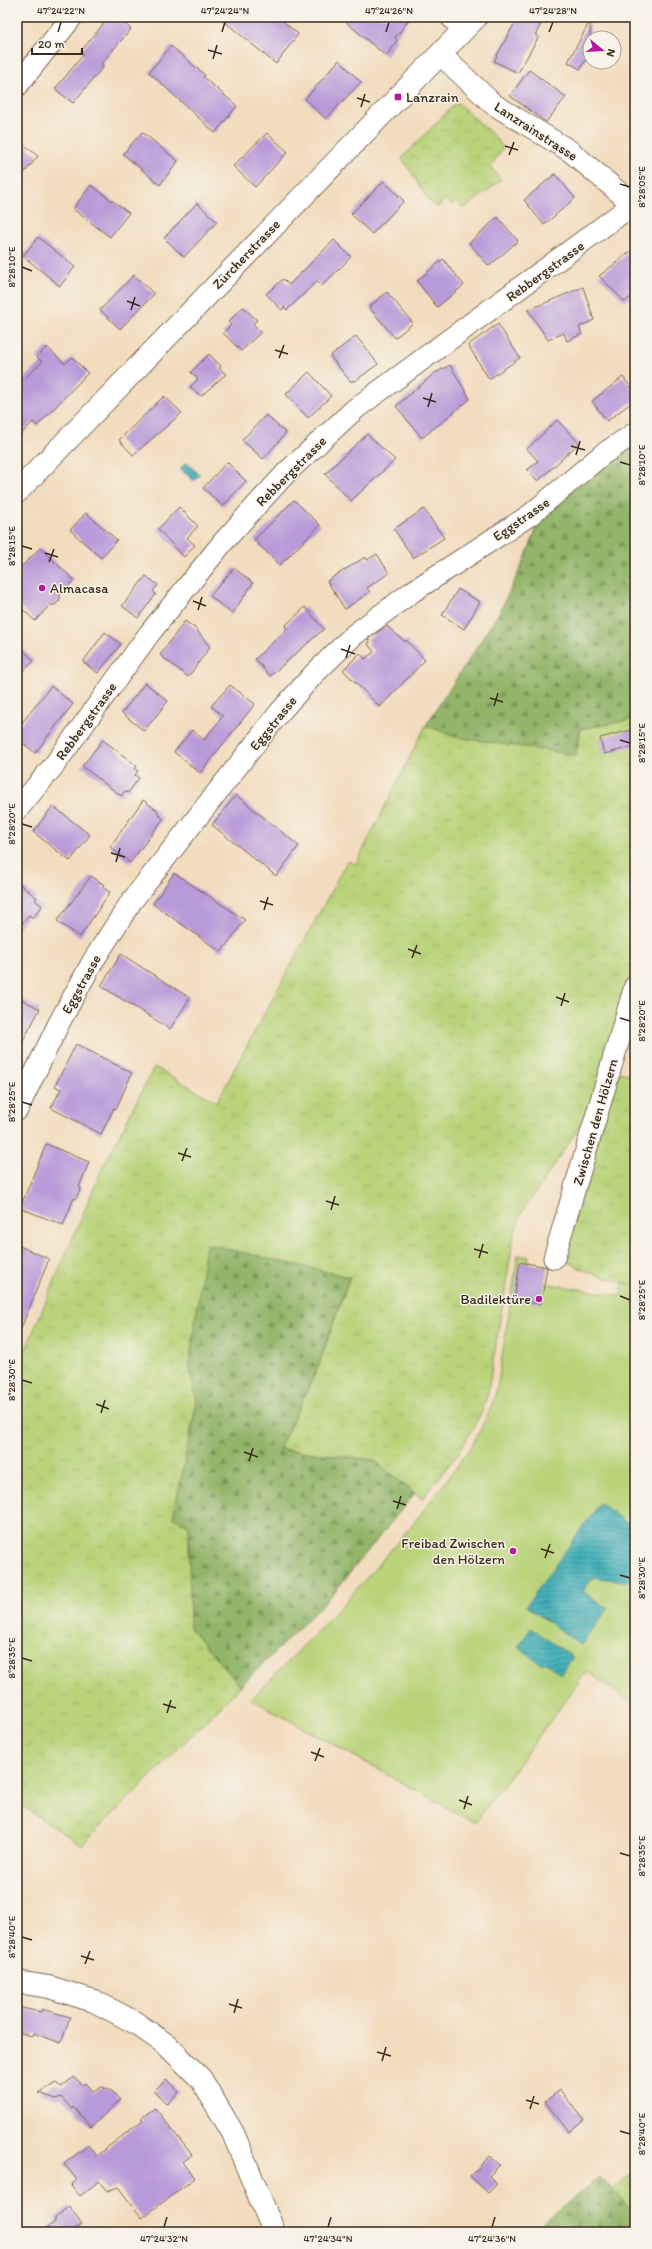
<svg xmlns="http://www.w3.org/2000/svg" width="652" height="2249" font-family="Itim,sans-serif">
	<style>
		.grass { fill: url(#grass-tufts); stroke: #7a7e4c }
		.forest { fill: url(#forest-firs); stroke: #667044 }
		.park { fill: url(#park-crowns); stroke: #7a7e4c }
		.pitch { fill: #b9d379; stroke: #7a7e4c }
		.water { fill: url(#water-rules); stroke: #3c6c6a }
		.building { fill: #b79ad9 }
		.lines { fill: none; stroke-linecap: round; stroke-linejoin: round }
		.minor-casing { stroke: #7b6856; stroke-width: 23 }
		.major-casing { stroke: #7b6856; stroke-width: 24 }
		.minor { stroke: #fff; stroke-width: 21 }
		.major { stroke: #fff; stroke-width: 22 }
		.ticks { fill: none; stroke: #3b2a1e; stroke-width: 1.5 }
		.poi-dot { fill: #b5179e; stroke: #f7f3e8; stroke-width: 1.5 }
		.labels { text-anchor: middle; stroke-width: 3; stroke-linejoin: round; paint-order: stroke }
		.poi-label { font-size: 14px; fill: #3b2a1e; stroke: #f7f3e8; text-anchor: start }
		.street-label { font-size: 14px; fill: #3b2a1e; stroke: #f7f3e8 }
		.neatline { fill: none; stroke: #3b2a1e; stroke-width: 1.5 }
		.ticks-label { font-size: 10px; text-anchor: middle; fill: #3b2a1e }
	</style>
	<defs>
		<pattern id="grass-tufts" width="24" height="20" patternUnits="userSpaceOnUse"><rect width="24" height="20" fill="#b9d379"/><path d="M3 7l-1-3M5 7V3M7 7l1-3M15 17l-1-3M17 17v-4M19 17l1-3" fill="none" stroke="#a0b568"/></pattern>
		<pattern id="forest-firs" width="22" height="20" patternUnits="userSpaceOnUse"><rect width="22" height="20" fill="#92b569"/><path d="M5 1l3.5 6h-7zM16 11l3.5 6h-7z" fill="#789356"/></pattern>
		<pattern id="park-crowns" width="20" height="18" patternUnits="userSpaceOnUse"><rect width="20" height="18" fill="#b9d379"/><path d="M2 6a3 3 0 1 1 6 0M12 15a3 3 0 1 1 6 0" fill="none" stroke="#a0b568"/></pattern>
		<pattern id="water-rules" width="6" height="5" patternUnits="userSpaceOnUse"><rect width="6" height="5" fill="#3cadb7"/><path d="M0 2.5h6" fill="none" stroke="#348d94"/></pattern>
	</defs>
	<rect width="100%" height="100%" fill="#f7f3e8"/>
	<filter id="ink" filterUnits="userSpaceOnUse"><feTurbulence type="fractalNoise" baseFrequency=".025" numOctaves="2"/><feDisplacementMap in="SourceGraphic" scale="8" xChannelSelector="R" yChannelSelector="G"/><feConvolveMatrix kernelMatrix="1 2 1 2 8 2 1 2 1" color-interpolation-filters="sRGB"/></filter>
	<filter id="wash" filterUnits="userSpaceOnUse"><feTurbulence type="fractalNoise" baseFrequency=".012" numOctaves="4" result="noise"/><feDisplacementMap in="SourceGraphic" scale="16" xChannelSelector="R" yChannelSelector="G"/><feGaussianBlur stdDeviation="0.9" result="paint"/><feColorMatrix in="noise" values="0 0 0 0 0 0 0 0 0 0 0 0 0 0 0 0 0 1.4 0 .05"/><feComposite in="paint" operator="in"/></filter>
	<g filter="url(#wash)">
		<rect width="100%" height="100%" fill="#f2dcbe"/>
		<!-- grass -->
		<g class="grass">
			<path d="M635,719V964L591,1114H588L521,1214L514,1235L488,1392L482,1412L459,1452L422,1499L374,1460L279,1449L317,1370L350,1277L206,1245L197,1402L173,1517L189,1525L190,1628L241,1686L82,1845L17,1803V1370L101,1171L154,1067L217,1102C259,1021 305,942 347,861L356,864L426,725L455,737L576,754L581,729Z"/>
			<path d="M617,1072L635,1075V1285C619,1282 569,1270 564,1255Z"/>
			<polygon points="635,2170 635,2215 612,2191"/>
		</g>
		<!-- forest -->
		<g class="forest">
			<polygon points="635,443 635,719 580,729 576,755 455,737 426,725 499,613 524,561 536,530 548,509"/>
			<polygon points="206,1244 349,1277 317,1369 279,1449 374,1460 415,1493 331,1596 241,1686 190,1628 189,1525 173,1518 197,1402 189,1366"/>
			<polygon points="600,2176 635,2215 635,2232 532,2232"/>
		</g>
		<!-- park -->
		<polygon class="park" points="457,102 494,136 503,147 491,167 501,180 464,209 456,201 452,205 445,199 438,207 429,201 402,158"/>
		<!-- pitch -->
		<path class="pitch" d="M518,1255L529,1257L528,1264L547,1267L544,1283L621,1296L623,1283L635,1285V1694L630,1702L587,1671L475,1823L251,1699C314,1636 375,1573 430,1502C458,1465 484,1435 497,1389Z"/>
		<!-- water -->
		<g class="water">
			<polygon points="186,462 200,475 194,481 180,469"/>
			<polygon points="600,1503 631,1526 635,1521 635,1583 594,1577 583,1591 608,1609 581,1645 526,1606"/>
			<polygon points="531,1628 573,1657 561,1674 544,1662 542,1665 518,1647"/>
		</g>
		<g id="blocks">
			<!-- building -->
			<g class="building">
				<polygon points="109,17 116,17 131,29 101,64 104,66 73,103 55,89 84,54 81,51"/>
				<polygon points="219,17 278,17 298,34 276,64"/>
				<polygon points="340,17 411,17 395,38 397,40 386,56"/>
				<polygon points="518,17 545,17 535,35 539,36 518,73 494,61"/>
				<polygon points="590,21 590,53 580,69 568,62"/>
				<polygon points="171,46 205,75 203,77 237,106 215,133 149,72"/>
				<polygon points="339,60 361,82 326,119 305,99"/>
				<polygon points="529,70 566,97 546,122 510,96"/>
				<polygon points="142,132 178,161 160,185 123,154"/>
				<polygon points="267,133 288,152 255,187 233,166"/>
				<polygon points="17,139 38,156 17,182"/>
				<polygon points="555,174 575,198 544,225 524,200"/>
				<polygon points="384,181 404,201 372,234 351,214"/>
				<polygon points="91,185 129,213 110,237 73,209"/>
				<polygon points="197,203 217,222 184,257 164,238"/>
				<polygon points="498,217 518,241 489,266 469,243"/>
				<polygon points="38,237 75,267 60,286 23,256"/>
				<polygon points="334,240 351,257 322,286 317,281 287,310 284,307 282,310 266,294 283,279 289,285"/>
				<polygon points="635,248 635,294 625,302 599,276"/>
				<polygon points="443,259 464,285 437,307 417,281"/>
				<polygon points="134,275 154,294 120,329 100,310"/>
				<polygon points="583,287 594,320 579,327 582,334 567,341 564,333 548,340 528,310"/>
				<polygon points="387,292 413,323 395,338 369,307"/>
				<polygon points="243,307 257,320 253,324 261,332 241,351 223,333 231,325 228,322"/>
				<polygon points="498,324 520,358 489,379 468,345"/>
				<polygon points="356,336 378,364 355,381 350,381 330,356"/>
				<polygon points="47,347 65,364 72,357 88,373 37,426 33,422 17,438 17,386 42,362 37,357"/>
				<polygon points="209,354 221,366 219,368 226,374 201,396 190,387 198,379 191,372"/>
				<polygon points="450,365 470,399 422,438 396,406 435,373"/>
				<polygon points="309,372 331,396 308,418 286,394"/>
				<polygon points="623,377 635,393 635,400 607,421 592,401"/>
				<polygon points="164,396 182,413 133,455 119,440"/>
				<polygon points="266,415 286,433 263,459 242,440"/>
				<polygon points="557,420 579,443 538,481 527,470 538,461 527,449"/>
				<polygon points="367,434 395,460 351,501 325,474"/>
				<polygon points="227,462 246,481 223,506 203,488"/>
				<polygon points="294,500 320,525 280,565 254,540"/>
				<polygon points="179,507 198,526 187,538 195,545 184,557 158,529"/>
				<polygon points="424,509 444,538 413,558 394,529"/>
				<polygon points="86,513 117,540 101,558 70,530"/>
				<polygon points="40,548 74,580 60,595 60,600 55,605 50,605 35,621 17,604 17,571"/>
				<polygon points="377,554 389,573 367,588 370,592 345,609 327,581 365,557 367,560"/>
				<polygon points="234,568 253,583 232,614 210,596"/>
				<polygon points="146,576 158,585 153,591 156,594 138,618 122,606"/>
				<polygon points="458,589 480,602 464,629 442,615"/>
				<polygon points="305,607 324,629 270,676 255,659 287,629 285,626"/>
				<polygon points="185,621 196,629 210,647 188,677 160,655"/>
				<polygon points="387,626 405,642 406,640 425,660 380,707 343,670 360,653 365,659 374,652 368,644 370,642 368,639"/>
				<polygon points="105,632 121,644 98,673 83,662"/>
				<polygon points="17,643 34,661 17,677"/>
				<polygon points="145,683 168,701 144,731 122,713"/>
				<polygon points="230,685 255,704 200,773 174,752 192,730 204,740 223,716 211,706"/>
				<polygon points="51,686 73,704 35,753 17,738 17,729"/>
				<polygon points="635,729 635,746 604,754 600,738"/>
				<polygon points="103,740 137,766 135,769 138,771 135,775 139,778 128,793 125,791 121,796 82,766"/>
				<polygon points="236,795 299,846 276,876 212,825"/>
				<polygon points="143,800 158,811 157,813 163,819 130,863 110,847"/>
				<polygon points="53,806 90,835 70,861 33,832"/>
				<polygon points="174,873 245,920 221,952 153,904"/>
				<polygon points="91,876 104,885 102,887 110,892 80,937 57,921"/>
				<polygon points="17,882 37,898 35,900 42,906 33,918 29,915 17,930"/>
				<polygon points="121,954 190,998 170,1029 101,986"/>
				<polygon points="17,997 40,1009 17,1052"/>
				<polygon points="76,1044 132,1073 116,1109 114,1108 101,1134 51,1108 61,1089 55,1086"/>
				<polygon points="46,1144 89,1162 79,1187 81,1188 76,1199 74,1198 63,1225 20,1208"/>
				<polygon points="17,1245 49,1259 18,1336 17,1336"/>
				<polygon points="520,1262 547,1267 541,1304 514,1300"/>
				<polygon points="17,2007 41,2012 42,2009 70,2017 61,2043 33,2033 32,2036 17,2032"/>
				<polygon points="74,2077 83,2085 85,2083 93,2092 102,2087 112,2091 120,2100 91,2127 73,2107 72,2109 61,2097 56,2099 39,2093 56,2083 61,2087"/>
				<polygon points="166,2079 179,2092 167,2104 154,2091"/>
				<polygon points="559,2090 584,2119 569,2132 545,2102"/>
				<polygon points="155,2108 192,2155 183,2162 195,2178 142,2218 118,2187 107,2191 99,2181 80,2196 71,2185 77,2180 64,2164 88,2145 96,2156 143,2120 141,2118"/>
				<polygon points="490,2156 500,2165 489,2176 497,2184 488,2193 470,2176"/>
				<polygon points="69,2206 82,2224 71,2232 41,2232 55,2222 55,2218"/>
			</g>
		</g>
	</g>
	<g filter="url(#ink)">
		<use href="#blocks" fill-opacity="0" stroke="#7b6856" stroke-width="1"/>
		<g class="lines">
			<!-- minor casing -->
			<g class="minor-casing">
				<g id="minor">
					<polyline points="451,17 463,30"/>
					<polyline points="440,54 493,104 570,151 634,205"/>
					<polyline points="17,86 72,17"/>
					<polyline points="17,810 55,764 149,634 224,541 286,473 355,409 635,203"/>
					<polyline points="17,1110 59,1023 93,961 131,902 280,712 314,674 355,634 412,592 530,515 603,454 635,433"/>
					<polyline points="554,1258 635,986"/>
				</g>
			</g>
			<!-- major casing -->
			<g class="major-casing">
				<g id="major">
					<polyline points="17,492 476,17"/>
					<polyline points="17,1982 49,1987 94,2001 134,2022 167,2045 201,2079 233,2133 274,2232"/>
				</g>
			</g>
			<!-- minor -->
			<use href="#minor" class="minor"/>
			<!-- major -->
			<use href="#major" class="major"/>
		</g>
	</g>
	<!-- ticks -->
	<path class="ticks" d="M58,32L61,22M222,32L225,22M386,32L389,22M549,32L553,22M208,50L222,54M213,59L217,45M357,98L370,102M361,107L365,94M505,146L518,150M509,155L514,142M620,184L630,187M22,267L32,271M127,301L140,306M131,310L135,297M275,350L288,354M279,358L284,345M423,398L436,402M428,407L432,393M571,446L585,450M576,455L580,441M620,462L630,465M22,546L32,549M45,553L58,557M49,562L54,549M193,601L206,606M198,610L202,597M341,649L355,654M346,658L350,645M490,698L503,702M494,706L498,693M620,740L630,743M22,824L32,827M111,853L125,857M116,862L120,848M260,901L273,905M264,910L268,897M408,949L421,954M412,958L417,945M556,997L569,1002M561,1006L565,993M620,1018L630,1021M22,1102L32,1105M178,1153L191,1157M182,1161L187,1148M326,1201L339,1205M331,1210L335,1196M474,1249L488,1253M479,1258L483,1244M620,1296L630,1300M22,1380L32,1383M96,1404L109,1409M101,1413L105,1400M244,1452L258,1457M249,1461L253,1448M393,1501L406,1505M397,1509L401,1496M541,1549L554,1553M545,1558L550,1544M620,1575L630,1578M22,1658L32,1661M163,1704L176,1708M167,1713L171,1700M311,1752L324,1757M315,1761L320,1748M459,1800L472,1805M464,1809L468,1796M620,1853L630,1856M22,1937L32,1940M81,1956L94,1960M85,1964L90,1951M229,2004L242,2008M234,2013L238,1999M377,2052L391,2056M382,2061L386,2047M526,2100L539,2104M530,2109L534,2096M620,2131L630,2134M164,2227L167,2217M328,2227L331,2217M492,2227L495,2217"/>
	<!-- markers -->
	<g class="poi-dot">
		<rect x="394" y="93" width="8" height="8" rx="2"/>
		<circle cx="42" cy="588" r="4"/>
		<circle cx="539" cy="1299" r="4"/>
		<circle cx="513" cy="1551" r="4"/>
	</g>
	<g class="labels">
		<!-- poi labels -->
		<g class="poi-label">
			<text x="406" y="102">Lanzrain</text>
			<text x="50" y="593">Almacasa</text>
			<text x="531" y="1304" text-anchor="end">Badilektüre</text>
			<text x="505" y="1548" text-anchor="end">Freibad Zwischen<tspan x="505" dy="16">den Hölzern</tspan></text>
		</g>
		<!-- street labels -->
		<g class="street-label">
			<text transform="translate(536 131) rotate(33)" y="5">Lanzrainstrasse</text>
			<text transform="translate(246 254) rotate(-46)" y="5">Zürcherstrasse</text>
			<text transform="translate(545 271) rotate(-36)" y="5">Rebbergstrasse</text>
			<text transform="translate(291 471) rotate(-45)" y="5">Rebbergstrasse</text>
			<text transform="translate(521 519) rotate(-35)" y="5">Eggstrasse</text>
			<text transform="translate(86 721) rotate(-54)" y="5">Rebbergstrasse</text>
			<text transform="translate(273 723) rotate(-51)" y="5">Eggstrasse</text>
			<text transform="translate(81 984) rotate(-61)" y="5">Eggstrasse</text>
			<text transform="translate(595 1122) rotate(-74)" y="5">Zwischen den Hölzern</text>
		</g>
	</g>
	<!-- margin -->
	<rect width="652" height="2249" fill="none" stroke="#f7f3e8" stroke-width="44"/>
	<!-- north arrow -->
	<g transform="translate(602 50) rotate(108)"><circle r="19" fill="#f7f3e8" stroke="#aca397"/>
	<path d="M0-3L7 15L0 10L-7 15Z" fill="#b5179e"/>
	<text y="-6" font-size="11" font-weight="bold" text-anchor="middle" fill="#3b2a1e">N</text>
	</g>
	<!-- scale -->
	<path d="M32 48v6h50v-6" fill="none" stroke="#3b2a1e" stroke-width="2"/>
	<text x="38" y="48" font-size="12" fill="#3b2a1e" stroke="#f7f3e8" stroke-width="3" paint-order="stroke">20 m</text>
	<rect x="22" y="22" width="608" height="2205" class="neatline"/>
	<g class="ticks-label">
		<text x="61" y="14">47°24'22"N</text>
		<text x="225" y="14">47°24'24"N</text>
		<text x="389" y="14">47°24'26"N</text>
		<text x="553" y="14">47°24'28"N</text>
		<text transform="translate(641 187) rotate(-90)" y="4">8°28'05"E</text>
		<text transform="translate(11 267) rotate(-90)" y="4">8°28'10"E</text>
		<text transform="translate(641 465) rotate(-90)" y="4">8°28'10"E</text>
		<text transform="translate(11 546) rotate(-90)" y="4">8°28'15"E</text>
		<text transform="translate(641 743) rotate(-90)" y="4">8°28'15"E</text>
		<text transform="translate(11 824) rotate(-90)" y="4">8°28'20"E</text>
		<text transform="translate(641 1021) rotate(-90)" y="4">8°28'20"E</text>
		<text transform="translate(11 1102) rotate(-90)" y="4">8°28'25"E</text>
		<text transform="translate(641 1300) rotate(-90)" y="4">8°28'25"E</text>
		<text transform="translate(11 1380) rotate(-90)" y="4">8°28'30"E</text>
		<text transform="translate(641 1578) rotate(-90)" y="4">8°28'30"E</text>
		<text transform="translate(11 1658) rotate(-90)" y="4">8°28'35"E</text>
		<text transform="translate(641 1856) rotate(-90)" y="4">8°28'35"E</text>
		<text transform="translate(11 1937) rotate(-90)" y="4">8°28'40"E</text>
		<text transform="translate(641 2134) rotate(-90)" y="4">8°28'40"E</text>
		<text x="164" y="2242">47°24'32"N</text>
		<text x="328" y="2242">47°24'34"N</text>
		<text x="492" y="2242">47°24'36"N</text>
	</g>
</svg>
